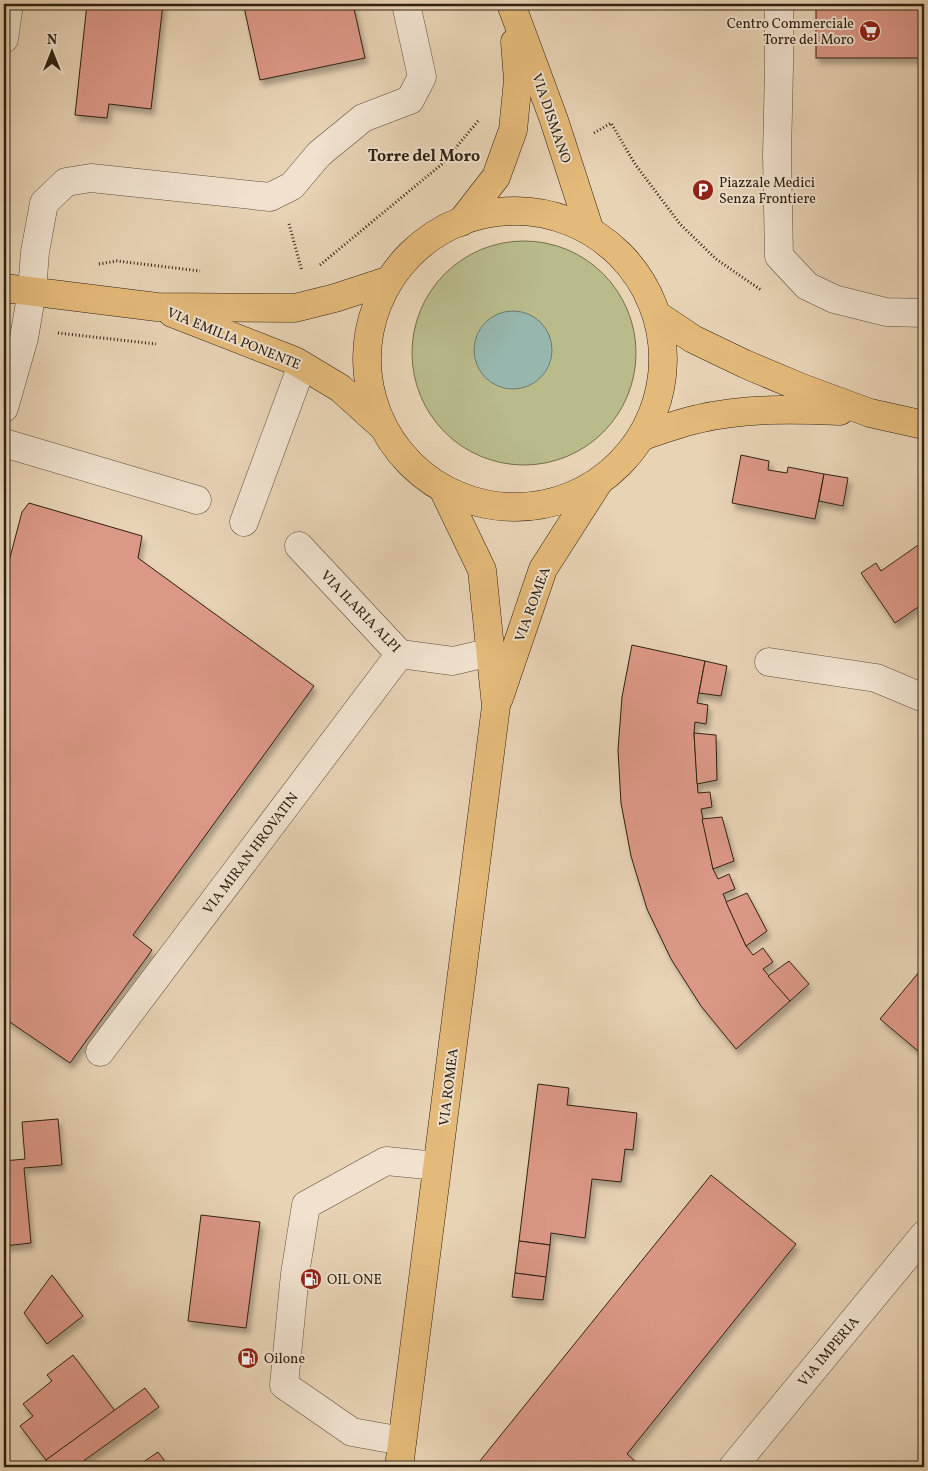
<svg xmlns="http://www.w3.org/2000/svg" width="928" height="1471" font-family="Vollkorn,serif">
	<style>
		.green { fill: #b9bb8b; stroke: #746e4e }
		.water { fill: #97b7ae; stroke: #6d7b6f }
		.building { fill: #dc9887; stroke: #2e2110; filter: url(#shadow) }
		.lines { fill: none; stroke-linecap: round; stroke-linejoin: round }
		.minor-casing { stroke: #5c4e39; stroke-width: 29 }
		.major-casing { stroke: #2e2110; stroke-width: 29 }
		.path { stroke: #2e2110; stroke-width: 3; stroke-dasharray: 1 2.5; stroke-linecap: butt }
		.minor { stroke: #f0e2cf; stroke-width: 28 }
		.major { stroke: #e4ba7a; stroke-width: 28 }
		.labels { text-anchor: middle; stroke-width: 4; stroke-linejoin: round; paint-order: stroke }
		.poi-label { font-size: 14px; fill: #2e2110; stroke: #f0e2cf; text-anchor: start }
		.street-label { font-size: 14px; fill: #2e2110; stroke: #f0e2cf }
		.quarter-label { font-size: 16px; font-weight: bold; fill: #2e2110; stroke: #f0e2cf }
	</style>
	<defs>
		<filter id="shadow"><feDropShadow dx="3" dy="5.5" stdDeviation="2.5" flood-color="#0004"/></filter>
	</defs>
	<rect width="100%" height="100%" fill="#e8d3b5"/>
	<filter id="stains"><feTurbulence type="fractalNoise" baseFrequency=".004" numOctaves="4"/><feColorMatrix values="0 0 0 0 .2 0 0 0 0 .09 0 0 0 0 .02 0 0 0 .5 -.17"/></filter>
	<radialGradient id="worn" r=".72"><stop offset=".6" stop-color="#630" stop-opacity="0"/><stop offset="1" stop-color="#630" stop-opacity=".3"/></radialGradient>
	<!-- green -->
	<circle class="green" cx="524" cy="353" r="112"/>
	<!-- water -->
	<circle class="water" cx="513" cy="350" r="39"/>
	<!-- building -->
	<g class="building">
		<polygon points="87,4 163,4 151,109 109,104 107,118 75,115"/>
		<polygon points="259,4 353,4 365,58 260,80 244,7"/>
		<rect x="816" y="4" width="108" height="54"/>
		<polygon points="741,455 769,461 768,470 787,473 788,467 824,474 815,519 732,503"/>
		<polygon points="824,474 848,478 843,506 819,501"/>
		<polygon points="29,503 142,536 138,558 314,686 133,935 152,950 70,1063 4,1018 4,580 22,512"/>
		<polygon points="924,541 924,603 895,623 861,573 876,563 881,571"/>
		<polygon points="632,645 705,661 697,703 708,705 706,724 695,722 694,733 698,793 710,792 712,807 701,809 713,869 718,879 729,874 735,889 723,894 746,946 753,955 763,948 773,962 763,969 790,1001 736,1049 701,1006 671,959 647,909 631,856 621,803 618,750 622,697"/>
		<polygon points="705,661 727,666 721,696 699,693"/>
		<polygon points="694,733 716,735 717,780 697,784"/>
		<polygon points="722,817 734,861 713,869 702,819"/>
		<polygon points="747,893 767,931 746,946 726,902"/>
		<polygon points="789,961 809,984 790,1001 768,976"/>
		<polygon points="924,966 924,1056 880,1019"/>
		<polygon points="538,1084 569,1088 567,1105 637,1113 633,1150 625,1149 621,1182 592,1179 585,1238 551,1233 550,1245 519,1241"/>
		<polygon points="58,1119 62,1165 24,1168 31,1243 4,1246 4,1161 25,1159 22,1122"/>
		<polygon points="711,1175 796,1244 627,1454 636,1462 631,1467 475,1467"/>
		<polygon points="201,1215 260,1222 246,1328 188,1321"/>
		<polygon points="519,1241 550,1245 546,1277 515,1273"/>
		<polygon points="515,1273 546,1277 543,1300 512,1297"/>
		<polygon points="52,1275 83,1316 47,1344 24,1313"/>
		<polygon points="73,1355 115,1411 46,1460 20,1426 33,1416 23,1404 52,1381 47,1375"/>
		<polygon points="145,1388 159,1407 75,1467 52,1467 46,1460"/>
		<polygon points="158,1452 169,1467 136,1467"/>
	</g>
	<g class="lines">
		<!-- minor casing -->
		<g class="minor-casing">
			<g id="minor">
				<polyline points="779,4 779,67 777,155 779,256 807,286 834,299 886,312 924,313"/>
				<polyline points="4,39 9,4"/>
				<polyline points="4,408 24,338 32,291 35,252 44,203 66,182 91,178 270,197 292,186 319,154 363,118 410,100 422,77 406,4"/>
				<polyline points="4,443 197,500"/>
				<polyline points="244,522 298,376"/>
				<polyline points="299,546 400,654 453,661 491,652"/>
				<polyline points="769,662 876,678 924,698"/>
				<polyline points="100,1052 400,654"/>
				<polyline points="402,1441 352,1432 284,1385 295,1274 306,1205 386,1161 437,1166"/>
				<polyline points="733,1467 924,1235"/>
			</g>
		</g>
		<!-- major casing -->
		<g class="major-casing">
			<g id="major">
				<polyline points="511,4 554,120 590,231"/>
				<circle cx="515" cy="359" r="148"/>
				<polyline points="461,222 496,177 513,130 518,80 515,42"/>
				<polyline points="4,288 157,307 295,308 335,298 390,280"/>
				<polyline points="172,313 295,361 340,388 381,425"/>
				<polyline points="657,315 693,339 745,364 802,388 870,413 924,425"/>
				<path d="M643,436C661,430 679,423 698,419C745,408 793,409 840,411"/>
				<polyline points="499,698 543,569 598,483"/>
				<polyline points="399,1467 496,706 482,570 443,489"/>
			</g>
		</g>
		<!-- path -->
		<g class="path">
			<polyline points="594,133 611,123 635,164 680,224 716,259 761,290"/>
			<polyline points="289,224 302,271"/>
			<polyline points="99,264 117,261 200,271"/>
			<polyline points="320,265 442,164 479,120"/>
			<polyline points="58,333 156,344"/>
		</g>
		<!-- minor -->
		<use href="#minor" class="minor"/>
		<!-- major -->
		<use href="#major" class="major"/>
	</g>
	<!-- icons -->
	<defs>
		<g id="supermarket-disc" transform="scale(1.125)"><circle r="9.5" fill="#8f2418" stroke="#f0e2cf"/><path d="M-6-5.5h2.5l.6 2H6L4.5 2H-2.5L-4.4-4H-6ZM-1.5 3.2a1.3 1.3 0 1 0 .1 0ZM3 3.2a1.3 1.3 0 1 0 .1 0Z" fill="#fff"/></g>
		<g id="parking-disc" transform="scale(1.125)"><circle r="9.5" fill="#8f2418" stroke="#f0e2cf"/><path d="M-3.5-5.5H1a3.5 3.5 0 0 1 0 7H-1V5.5H-3.5ZM-1-3.4V-.6H.8a1.4 1.4 0 0 0 0-2.8Z" fill="#fff"/></g>
		<g id="fuel-disc" transform="scale(1.125)"><circle r="9.5" fill="#8f2418" stroke="#f0e2cf"/><path d="M-5.5-6h7V0h2V4h1.3V-2.5L3-4.5l.8-.8L6-3V5H2.5V1h-1V6h-7ZM-4.2-4.7v3.2H.2V-4.7Z" fill="#fff"/></g>
	</defs>
	<g fill-rule="evenodd">
		<use href="#supermarket-disc" x="870" y="31"/>
		<use href="#parking-disc" x="703" y="190"/>
		<use href="#fuel-disc" x="311" y="1279"/>
		<use href="#fuel-disc" x="248" y="1358"/>
	</g>
	<g class="labels">
		<!-- poi labels -->
		<g class="poi-label">
			<text x="854" y="28" text-anchor="end">Centro Commerciale<tspan x="854" dy="16">Torre del Moro</tspan></text>
			<text x="719" y="187">Piazzale Medici<tspan x="719" dy="16">Senza Frontiere</tspan></text>
			<text x="327" y="1284">OIL ONE</text>
			<text x="264" y="1363">Oilone</text>
		</g>
		<!-- street labels -->
		<g class="street-label">
			<text transform="translate(552 118) rotate(71)" y="5">VIA DISMANO</text>
			<text transform="translate(234 338) rotate(22)" y="5">VIA EMILIA PONENTE</text>
			<text transform="translate(532 604) rotate(-70)" y="5">VIA ROMEA</text>
			<text transform="translate(361 611) rotate(46)" y="5">VIA ILARIA ALPI</text>
			<text transform="translate(250 853) rotate(-53)" y="5">VIA MIRAN HROVATIN</text>
			<text transform="translate(448 1087) rotate(-83)" y="5">VIA ROMEA</text>
			<text transform="translate(828 1351) rotate(-50)" y="5">VIA IMPERIA</text>
		</g>
		<!-- quarter labels -->
		<g class="quarter-label">
			<text x="424" y="161">Torre del Moro</text>
		</g>
	</g>
	<!-- margin -->
	<rect width="928" height="1471" fill="none" stroke="#e8d3b5" stroke-width="20"/>
	<rect x="5" y="5" width="918" height="1461" fill="none" stroke="#2e2110" stroke-width="2.5"/>
	<rect x="10" y="10" width="908" height="1451" fill="none" stroke="#2e2110"/>
	<!-- north arrow -->
	<g transform="translate(52 52)" stroke="#f0e2cf" stroke-width="4" paint-order="stroke">
	<path d="M0-4L9 19L0 12L-9 19Z" fill="#2e2110"/>
	<text y="-8" font-size="14" font-weight="bold" text-anchor="middle" fill="#2e2110">N</text>
	</g>
	<rect width="100%" height="100%" filter="url(#stains)"/>
	<rect width="100%" height="100%" fill="url(#worn)"/>
</svg>
